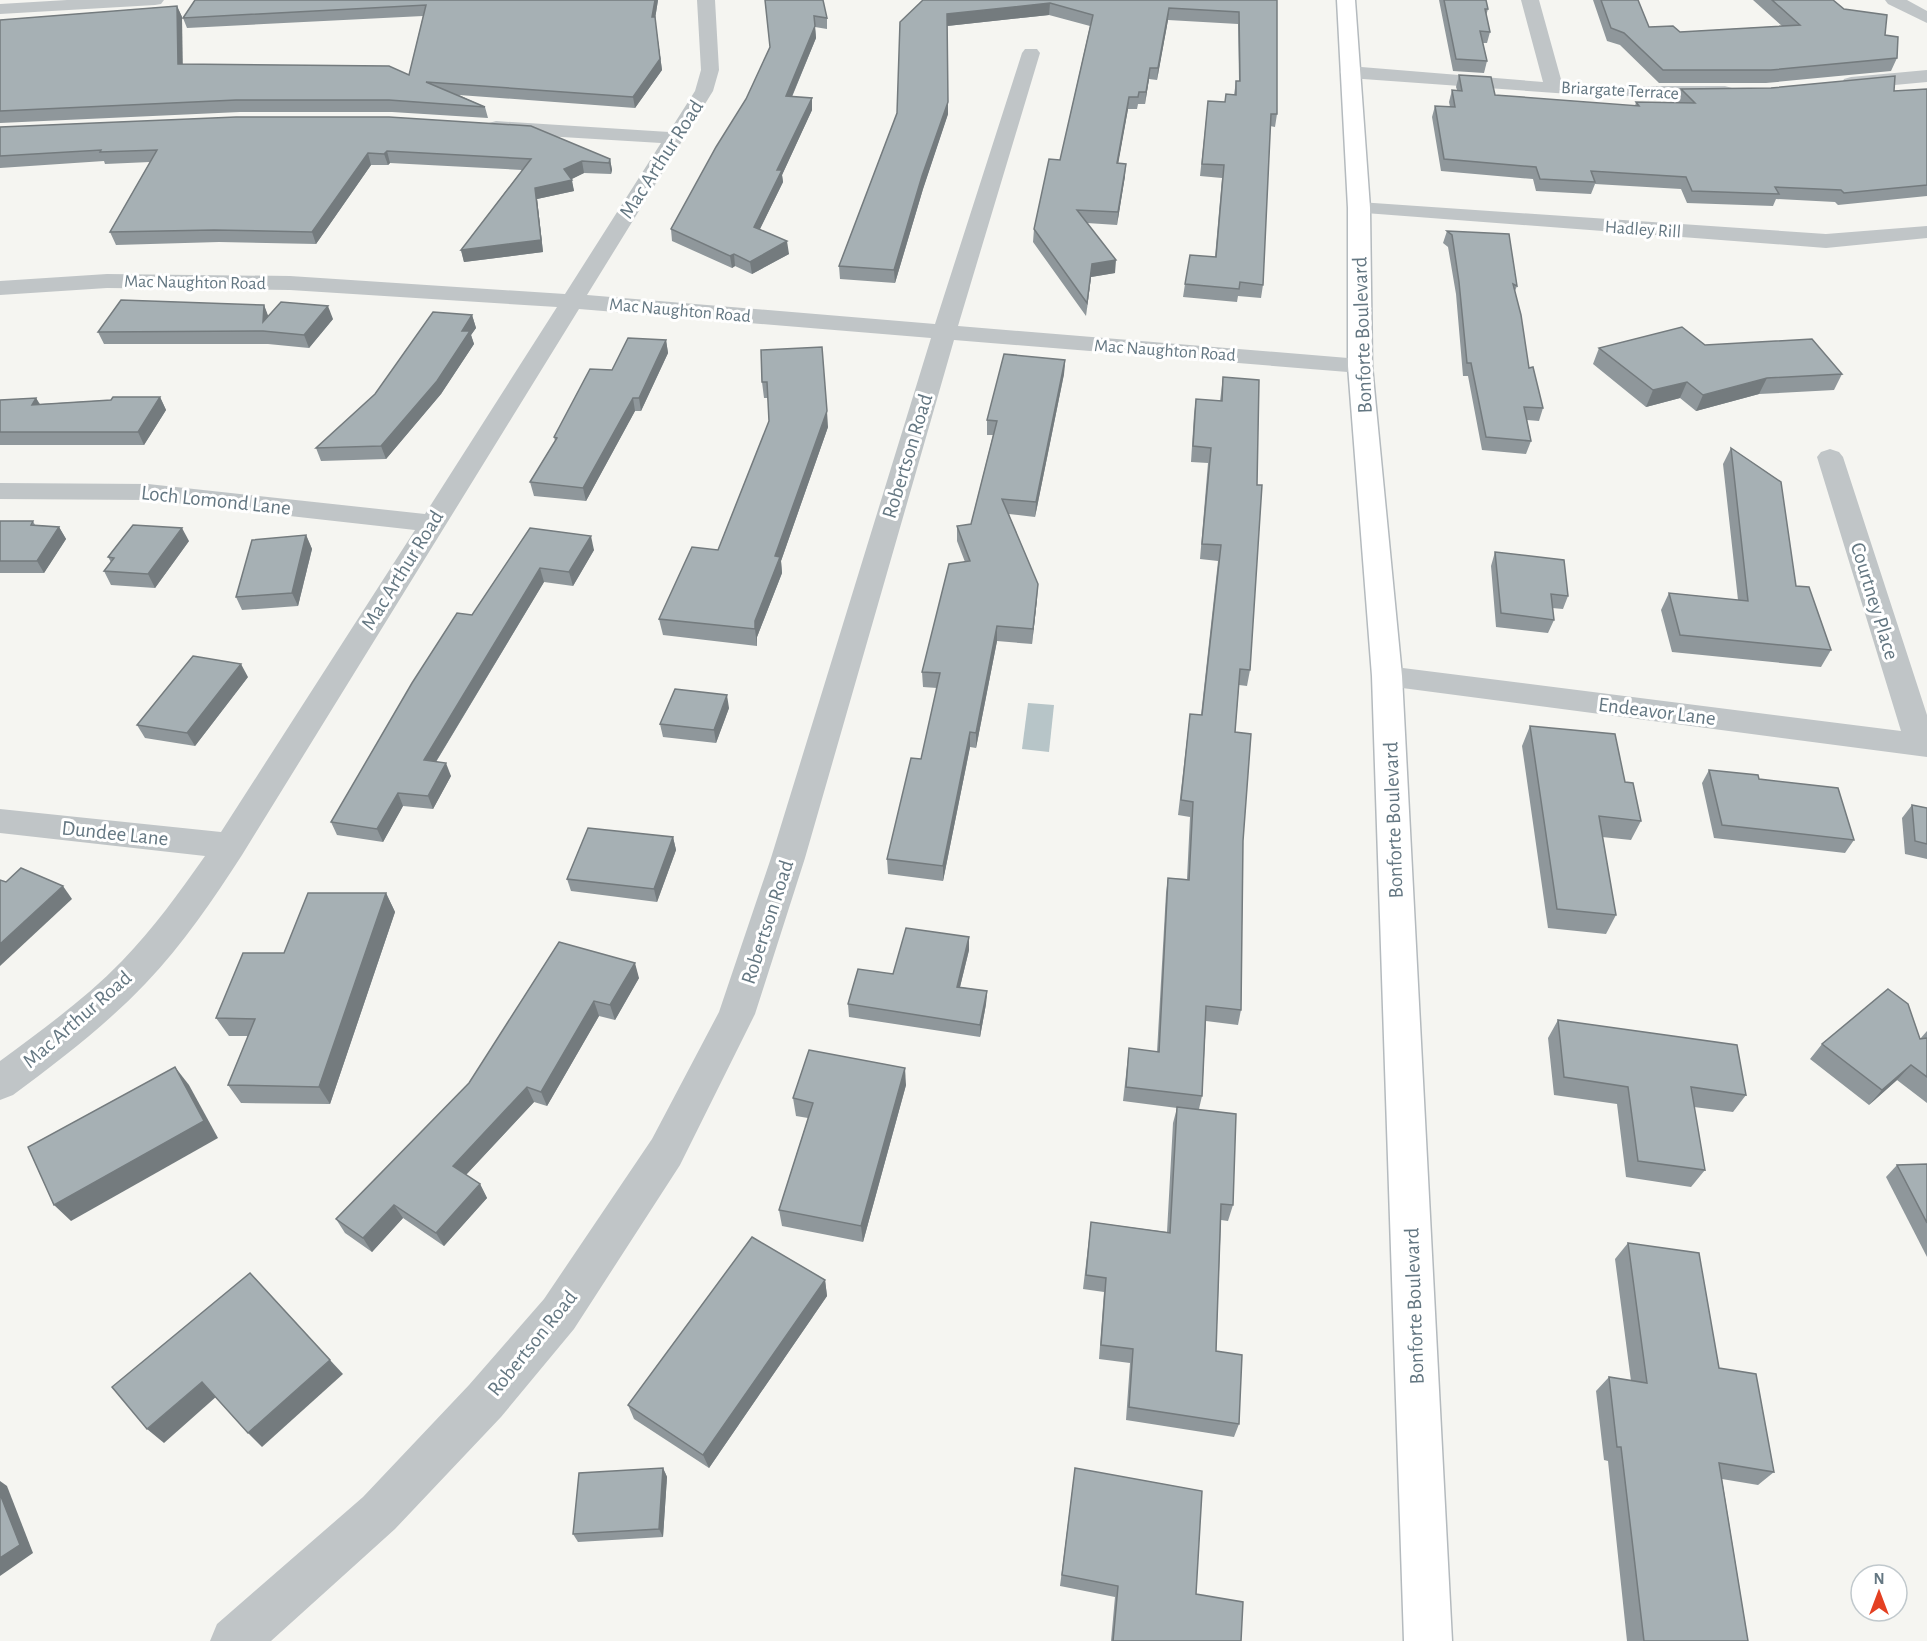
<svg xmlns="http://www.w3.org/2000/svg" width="1927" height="1641" font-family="'Alegreya Sans',sans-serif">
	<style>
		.water { fill: #b7c5c8 }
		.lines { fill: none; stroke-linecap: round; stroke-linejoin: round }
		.secondary-casing { stroke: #b4babe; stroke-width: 3 }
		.minor { fill: #c0c5c7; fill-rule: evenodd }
		.secondary { fill: #fff; fill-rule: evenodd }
		.wall { fill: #8f979b }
		.shaded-wall { fill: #747b7e }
		.building { fill: #a6b0b4; stroke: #747b7e; stroke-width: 1.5 }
		.labels { text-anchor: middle; stroke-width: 6; stroke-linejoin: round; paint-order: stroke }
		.far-street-label { font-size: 18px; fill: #647782; stroke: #fff }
		.street-label { font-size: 21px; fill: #647782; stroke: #fff }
	</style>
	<rect width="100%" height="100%" fill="#f5f5f1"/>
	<!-- water -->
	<polygon class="water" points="1028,703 1054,705 1049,752 1022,749"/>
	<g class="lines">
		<!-- secondary casing -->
		<g class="secondary-casing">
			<polygon id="secondary" points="1337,0 1355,0 1370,208 1372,366 1402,676 1452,1641 1404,1641 1372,676 1348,366 1348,208"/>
		</g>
		<!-- minor -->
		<g class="minor">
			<polygon points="67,0 164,0 161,4 155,5 0,14 0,4"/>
			<path d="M697,0H715L719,70L713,91L587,295L935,324L1022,53L1025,49H1037L1040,53L958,326L1360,359L1369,361L1372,366L1369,371L1360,373L954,340L805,858L755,1014L680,1165L574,1329L501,1417L395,1529L271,1641H210L217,1624L363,1497L469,1385L544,1299L652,1139L719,1012L771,858L931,338L579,309L242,855C213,900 183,944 146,983C106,1025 60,1060 13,1095L0,1100V1061C42,1030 85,999 122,961C153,929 179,893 205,856L0,833V809L221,832L415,530L148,500L0,499V483L148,484L425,514L557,307L290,290L107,288L0,295V281L107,274L290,276L565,294L661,143L496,133L489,131L486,127L489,123L496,121L669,132L695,91L701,70Z"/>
			<polygon points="1521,0 1539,0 1562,83 1631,86 1725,86 1732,88 1734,92 1732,96 1725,98 1584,95 1349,78 1342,76 1340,72 1342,68 1349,66 1543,82"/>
			<polygon points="1885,0 1907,0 1927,11 1927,23 1888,4"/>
			<polygon points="1927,70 1927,82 1851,89 1844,87 1842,83 1844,79 1851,77"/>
			<polygon points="1359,202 1826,234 1927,226 1927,238 1826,248 1352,212 1348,208 1352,204"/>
			<polygon points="1830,449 1839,452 1843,457 1927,715 1927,757 1387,686 1376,683 1372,676 1376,669 1387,666 1901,731 1817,457 1821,452"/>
		</g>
		<!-- secondary -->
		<use href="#secondary" class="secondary"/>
	</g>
	<!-- wall -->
	<g class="wall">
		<polygon points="195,0 658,0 655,19 662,70 635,108 459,95 485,107 488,118 392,112 240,112 0,123 0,20 177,6 182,17 182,64 409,75 423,16 187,28 183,18"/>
		<polygon points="765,0 827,18 827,29 815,27 816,38 792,97 812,98 812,110 782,175 783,182 760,229 789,254 752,274 735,266 732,268 672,241 671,229 746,99 770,47"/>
		<polygon points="923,0 1277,0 1277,114 1275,127 1270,126 1263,285 1261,298 1238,296 1237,302 1183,297 1185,284 1215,257 1222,178 1200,176 1208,101 1225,102 1234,95 1236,81 1239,81 1238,24 1168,20 1157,80 1149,79 1145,104 1138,104 1137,109 1128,109 1118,163 1125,176 1117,225 1087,223 1115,273 1091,277 1086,316 1033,242 1034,229 1060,160 1090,26 1049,15 947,26 948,114 923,189 895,283 840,279 839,266 897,113"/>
		<polygon points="1439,0 1486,0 1488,9 1486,16 1490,32 1487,43 1483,43 1487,61 1484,73 1453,71"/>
		<polygon points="1593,0 1638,0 1649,27 1680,32 1782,26 1753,0 1833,0 1844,9 1885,35 1897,58 1891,71 1766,83 1659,83 1620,45 1607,41"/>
		<polygon points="1459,75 1495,95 1635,106 1636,102 1679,103 1677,101 1681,89 1894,91 1927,89 1927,196 1838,205 1835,202 1776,199 1773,206 1687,203 1681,189 1595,184 1591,194 1536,191 1533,179 1441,171 1432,117 1435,106 1450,107 1449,102 1452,90 1457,90 1456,87"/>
		<polygon points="0,127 610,159 612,170 611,174 584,173 571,179 574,191 537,199 543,252 464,262 461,250 522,170 390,163 388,165 371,165 316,244 219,242 116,245 110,232 150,162 105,164 104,161 0,168"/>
		<polygon points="1447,231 1517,286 1515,291 1529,368 1543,408 1539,421 1527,420 1531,441 1526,454 1482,450 1468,376 1463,376 1456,294 1448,247 1443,243"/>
		<polygon points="264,305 268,317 333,319 309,348 268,344 104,344 98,332"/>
		<polygon points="472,315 476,328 471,335 474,344 441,394 386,459 321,461 316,448"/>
		<polygon points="666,340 668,353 641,411 635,411 586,501 534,496 530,482 555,441 554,437 612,370"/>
		<polygon points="1705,345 1842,374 1834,390 1759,394 1696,411 1680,398 1646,407 1593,364 1599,348"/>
		<polygon points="761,350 828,427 781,561 782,573 757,637 757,646 663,635 659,619 718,550 769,421 768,398 764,398 762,382"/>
		<polygon points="1065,360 1064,374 1035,517 1009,514 1037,599 1032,644 997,641 976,748 970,747 943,881 888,874 887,859 921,759 937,688 923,687 922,672 965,562 957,541 957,526 971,524 993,435 987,435 987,420"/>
		<polygon points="1223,377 1250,670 1247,686 1239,685 1235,732 1243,841 1241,1010 1238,1025 1206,1021 1202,1096 1199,1109 1233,1205 1228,1221 1221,1220 1216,1351 1239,1424 1234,1437 1126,1420 1130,1363 1099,1359 1104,1292 1083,1289 1091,1222 1167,1232 1173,1123 1177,1108 1123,1101 1129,1048 1157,1052 1166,893 1168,878 1187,879 1190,817 1178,815 1190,714 1201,715 1218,561 1200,559 1208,463 1191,462 1194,414 1196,399 1220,401"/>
		<polygon points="160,397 166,410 144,445 0,445 0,400 36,398 40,404"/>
		<polygon points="1731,448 1796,586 1831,650 1821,667 1672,652 1661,610 1669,593 1738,600 1723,464"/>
		<polygon points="0,521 33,521 35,525 59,527 66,539 44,573 0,573"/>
		<polygon points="530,528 594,550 573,586 544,582 436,762 451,776 433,809 403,806 383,842 337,835 331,822 472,615"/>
		<polygon points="306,535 312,549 298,606 242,610 236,597"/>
		<polygon points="189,541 155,588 111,585 104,571 111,562 108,557"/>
		<polygon points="1495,552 1568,596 1563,609 1552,608 1554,620 1548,633 1496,627 1491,566"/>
		<polygon points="248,677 195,746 145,738 137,725"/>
		<polygon points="729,708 716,743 663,737 660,724"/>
		<polygon points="1530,726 1625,782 1641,821 1631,840 1602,837 1616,915 1606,934 1548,928 1522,746"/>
		<polygon points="1709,770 1759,779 1854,840 1845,853 1714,838 1702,783"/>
		<polygon points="1912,805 1927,808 1927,859 1905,854 1902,818"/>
		<polygon points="673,837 676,850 657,902 571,891 567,879"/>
		<polygon points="386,893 395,912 330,1104 241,1103 228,1085 248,1036 229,1036 216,1018 284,953"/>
		<polygon points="969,937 969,950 960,987 987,991 986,1004 980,1037 849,1017 848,1004 893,974"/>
		<polygon points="559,942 639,978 615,1020 599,1016 547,1106 534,1102 466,1175 480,1184 487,1198 444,1246 403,1218 372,1252 345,1233 336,1219 469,1083"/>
		<polygon points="1558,1020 1746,1095 1733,1112 1694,1107 1705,1170 1691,1187 1626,1177 1617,1104 1554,1095 1548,1038"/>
		<polygon points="1927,1031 1927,1103 1897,1080 1869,1105 1810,1059 1822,1044 1920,1039"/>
		<polygon points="906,1085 863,1242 782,1226 779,1210 808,1118 796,1116 793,1098"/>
		<polygon points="1927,1164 1927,1257 1886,1177 1897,1165"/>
		<polygon points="1628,1243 1719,1368 1774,1472 1758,1485 1722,1479 1748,1641 1627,1641 1608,1461 1604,1460 1596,1391 1609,1377 1631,1381 1615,1259"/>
		<polygon points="825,1280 827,1296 709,1468 634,1419 628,1405"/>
		<polygon points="663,1468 667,1477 663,1537 578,1542 573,1534"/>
		<polygon points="1075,1468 1196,1594 1241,1641 1111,1641 1115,1597 1060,1586"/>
	</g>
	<!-- shaded-wall -->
	<g class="shaded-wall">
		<polygon points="655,0 658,0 655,19 662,70 635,108 633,97 652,17"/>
		<polygon points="1050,3 1049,15 947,26 947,14"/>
		<polygon points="177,6 182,17 183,75 178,64"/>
		<polygon points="1169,8 1168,20 1157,80 1158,68"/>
		<polygon points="815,26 816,38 787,108 786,96"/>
		<polygon points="1150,68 1149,79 1145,104 1146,92"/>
		<polygon points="1129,97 1128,109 1116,176 1117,163"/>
		<polygon points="812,98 812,110 782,175 783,182 755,239 754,227 777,170"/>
		<polygon points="948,102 948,114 923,189 895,283 894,270 922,176"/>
		<polygon points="387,151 390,163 388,165 384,154"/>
		<polygon points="368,153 371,165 316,244 312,232"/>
		<polygon points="610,159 612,170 611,174 609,163"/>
		<polygon points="582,161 584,173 570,180 572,180 574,191 537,199 543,252 464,262 461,250 535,188 564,169"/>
		<polygon points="1126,164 1125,176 1117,225 1118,212"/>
		<polygon points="787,241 789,254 752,274 750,262"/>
		<polygon points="734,254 735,266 732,268 730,256"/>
		<polygon points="1116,260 1115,273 1091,277 1086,316 1092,264"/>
		<polygon points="264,305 269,318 263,322"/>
		<polygon points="328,306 333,319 309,348 304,335"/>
		<polygon points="472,315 476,328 471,335 474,344 441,394 386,459 381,446"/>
		<polygon points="666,340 668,353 641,411 639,398"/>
		<polygon points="1065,360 1064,374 1035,517 1036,502"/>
		<polygon points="1767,378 1759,394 1696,411 1703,395"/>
		<polygon points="1687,382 1680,398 1646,407 1653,390"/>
		<polygon points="160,397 166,410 144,445 138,432"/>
		<polygon points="36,398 43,411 32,405"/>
		<polygon points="633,398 635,411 586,501 583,488"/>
		<polygon points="827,411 828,427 781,561 782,573 757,637 757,646 755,629 755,621 775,556"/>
		<polygon points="59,527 66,539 44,573 37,561"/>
		<polygon points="182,528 189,541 155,588 148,574"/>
		<polygon points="306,535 312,549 298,606 292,593"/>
		<polygon points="591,536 594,550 573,586 569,572"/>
		<polygon points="540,568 544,582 429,773 424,760"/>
		<polygon points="1038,584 1037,599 1032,644 1033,629"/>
		<polygon points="997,626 997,641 976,748 976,733"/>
		<polygon points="241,664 248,677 195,746 187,733"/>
		<polygon points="727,695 729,708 716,743 714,730"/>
		<polygon points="970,732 970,747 943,881 943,866"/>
		<polygon points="446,763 451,776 433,809 428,796"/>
		<polygon points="398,793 403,806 383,842 377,829"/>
		<polygon points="673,837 676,850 657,902 654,889"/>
		<polygon points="63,886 72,899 0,966 0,944"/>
		<polygon points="386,893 395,912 330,1104 319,1087"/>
		<polygon points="969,937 969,950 957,999 957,987"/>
		<polygon points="635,963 639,978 615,1020 610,1005"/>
		<polygon points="987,991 986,1004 980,1037 980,1025"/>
		<polygon points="594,1001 599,1016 547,1106 541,1092"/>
		<polygon points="1911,1065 1897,1080 1869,1105 1882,1090"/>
		<polygon points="175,1067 189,1085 218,1138 71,1221 54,1205"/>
		<polygon points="905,1068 906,1085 863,1242 861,1226"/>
		<polygon points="527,1087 534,1102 461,1180 453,1166"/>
		<polygon points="480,1184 487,1198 444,1246 436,1233"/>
		<polygon points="394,1205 403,1218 372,1252 363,1238"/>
		<polygon points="825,1280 827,1296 709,1468 703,1455"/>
		<polygon points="330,1360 343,1374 262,1447 248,1433"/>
		<polygon points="202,1382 217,1396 164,1443 147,1429"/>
		<polygon points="663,1468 667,1477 663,1537 659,1529"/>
		<polygon points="0,1481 7,1486 33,1553 0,1576"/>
	</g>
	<!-- building -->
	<g class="building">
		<polygon points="195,0 655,0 652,17 655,17 660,59 633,97 426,82 485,107 389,100 236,100 0,111 0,20 177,6 178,64 389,66 409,75 426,5 183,18"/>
		<polygon points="765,0 823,0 827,18 814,16 815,26 786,96 812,98 777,170 782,170 754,227 787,241 750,262 734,254 730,256 671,229 716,147 746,99 770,47"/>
		<polygon points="923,0 1277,0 1277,114 1271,114 1263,285 1240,282 1239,289 1185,284 1190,255 1216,257 1224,165 1202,164 1208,101 1225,102 1226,94 1236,95 1236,81 1240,81 1239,12 1169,8 1158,68 1150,68 1146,92 1139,92 1138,97 1129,97 1117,163 1126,164 1118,212 1077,210 1116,260 1092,264 1087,303 1034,229 1049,159 1060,160 1093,15 1050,3 947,14 948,102 922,176 894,270 839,266 897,113 900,22"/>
		<polygon points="1444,0 1486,0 1488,9 1485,9 1490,32 1480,31 1487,61 1456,59"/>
		<polygon points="1601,0 1638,0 1649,27 1673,26 1680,32 1800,25 1772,0 1833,0 1844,9 1887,15 1885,35 1898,37 1897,58 1771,70 1663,70 1624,33 1611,28"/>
		<polygon points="1459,75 1491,77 1495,95 1639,106 1636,102 1695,103 1681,89 1771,88 1895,76 1894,91 1927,89 1927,185 1844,193 1841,190 1775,187 1779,194 1692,191 1686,177 1591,171 1595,182 1540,179 1536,167 1444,159 1435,106 1455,107 1452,90 1462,91"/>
		<polygon points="236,117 389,117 531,126 610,159 609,163 582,161 564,169 572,180 535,188 541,240 461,250 531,159 387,151 384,154 368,153 312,232 214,230 110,232 157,150 100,152 101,150 0,156 0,127"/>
		<polygon points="1447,231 1509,234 1517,286 1513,284 1521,315 1529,368 1533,367 1543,408 1524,407 1531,441 1486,437 1471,363 1467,363 1459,282 1452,235"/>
		<polygon points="121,300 264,305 263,322 281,302 328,306 304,335 263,331 98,332"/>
		<polygon points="433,312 472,315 462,331 470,331 437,381 381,446 316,448 375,394"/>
		<polygon points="1682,327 1705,345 1812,339 1842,374 1767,378 1703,395 1687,382 1653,390 1599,348"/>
		<polygon points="628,338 666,340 639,398 633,398 583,488 530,482 557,438 554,437 590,369 612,370"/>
		<polygon points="822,347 827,411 775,556 780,557 755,621 755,629 659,619 692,547 718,550 769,421 767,382 762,382 761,350"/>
		<polygon points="1004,354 1065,360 1036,502 1002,499 1038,584 1033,629 997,626 976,733 970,732 943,866 887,859 911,758 921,759 940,673 922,672 949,564 970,561 957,526 971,524 997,421 987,420"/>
		<polygon points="1223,377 1259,380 1257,485 1262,485 1250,670 1240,669 1235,732 1251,734 1243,841 1241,1010 1206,1006 1202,1096 1126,1087 1129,1048 1159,1052 1168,878 1189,880 1193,802 1181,800 1190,714 1202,715 1221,545 1202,544 1211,448 1193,446 1196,399 1222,401"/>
		<polygon points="113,397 160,397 138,432 0,432 0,400 36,398 32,405 111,400"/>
		<polygon points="1731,448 1781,482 1796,586 1809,587 1831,650 1680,635 1669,593 1748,601"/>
		<polygon points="0,521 33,521 31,525 59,527 37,561 0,561"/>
		<polygon points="133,525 182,528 148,574 104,571 114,558 108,557"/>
		<polygon points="530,528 591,536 569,572 540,568 424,760 446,763 428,796 398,793 377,829 331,822 412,683 457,613 472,615"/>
		<polygon points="306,535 292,593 236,597 252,540"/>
		<polygon points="1495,552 1564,560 1568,596 1551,594 1554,620 1501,613"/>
		<polygon points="193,656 241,664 187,733 137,725"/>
		<polygon points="675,689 727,695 714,730 660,724"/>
		<polygon points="1530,726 1615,734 1625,782 1633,783 1641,821 1599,816 1616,915 1557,909"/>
		<polygon points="1709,770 1758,775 1759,779 1838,788 1854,840 1722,825"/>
		<polygon points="1912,805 1927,808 1927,844 1915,841"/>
		<polygon points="588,828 673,837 654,889 567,879"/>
		<polygon points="21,868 63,886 0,944 0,880 6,882"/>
		<polygon points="308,893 386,893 319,1087 228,1085 255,1019 216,1018 243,953 284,953"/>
		<polygon points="906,928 969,937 957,987 987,991 980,1025 848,1004 858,969 893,974"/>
		<polygon points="559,942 635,963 610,1005 594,1001 541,1092 527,1087 453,1166 480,1184 436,1233 394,1205 363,1238 336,1219 469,1083"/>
		<polygon points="1888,989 1908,1004 1920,1039 1927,1038 1927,1077 1911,1065 1882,1090 1822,1044"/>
		<polygon points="1558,1020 1737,1045 1746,1095 1691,1087 1705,1170 1638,1161 1628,1087 1564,1077"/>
		<polygon points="809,1050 905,1068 861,1226 779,1210 813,1103 793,1098"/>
		<polygon points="175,1067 204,1121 54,1205 28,1147"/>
		<polygon points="1177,1107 1236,1114 1233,1205 1221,1204 1216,1351 1242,1355 1239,1424 1129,1407 1133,1349 1101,1345 1106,1278 1086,1275 1091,1222 1170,1233"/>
		<polygon points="1927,1164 1927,1223 1897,1165"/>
		<polygon points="752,1237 825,1280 703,1455 628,1405"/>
		<polygon points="1628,1243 1699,1253 1719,1368 1756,1374 1774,1472 1719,1463 1748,1641 1644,1641 1621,1447 1617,1447 1609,1377 1647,1383"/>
		<polygon points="250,1273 330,1360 248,1433 202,1382 147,1429 112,1387"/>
		<polygon points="663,1468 659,1529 573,1534 579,1473"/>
		<polygon points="1075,1468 1202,1491 1196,1594 1243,1602 1241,1641 1113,1641 1118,1586 1062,1575"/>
		<polygon points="0,1494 20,1545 0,1558"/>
	</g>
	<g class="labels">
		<!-- far-street labels -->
		<g class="far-street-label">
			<text transform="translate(1620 90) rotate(3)" y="6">Briargate Terrace</text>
			<text transform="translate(1643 229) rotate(4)" y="6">Hadley Rill</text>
			<text transform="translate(195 282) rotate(1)" y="6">Mac Naughton Road</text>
			<text transform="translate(680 310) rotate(5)" y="6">Mac Naughton Road</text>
			<text transform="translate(1165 350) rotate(4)" y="6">Mac Naughton Road</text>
		</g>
		<!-- street labels -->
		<g class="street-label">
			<text transform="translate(661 159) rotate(-57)" y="7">Mac Arthur Road</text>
			<text transform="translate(1362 335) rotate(-92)" y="7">Bonforte Boulevard</text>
			<text transform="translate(907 456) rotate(-73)" y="7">Robertson Road</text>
			<text transform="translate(216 500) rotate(6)" y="7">Loch Lomond Lane</text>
			<text transform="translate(402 570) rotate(-58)" y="7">Mac Arthur Road</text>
			<text transform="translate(1875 601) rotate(73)" y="7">Courtney Place</text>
			<text transform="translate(1657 711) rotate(7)" y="7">Endeavor Lane</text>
			<text transform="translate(1393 820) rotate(-92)" y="7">Bonforte Boulevard</text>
			<text transform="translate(115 833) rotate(6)" y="7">Dundee Lane</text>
			<text transform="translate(767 922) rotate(-72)" y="7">Robertson Road</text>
			<text transform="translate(77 1019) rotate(-41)" y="7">Mac Arthur Road</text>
			<text transform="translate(1414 1306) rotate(-92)" y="7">Bonforte Boulevard</text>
			<text transform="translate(532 1343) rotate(-51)" y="7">Robertson Road</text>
		</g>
	</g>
	<!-- north arrow -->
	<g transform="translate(1879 1593)"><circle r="28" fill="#ffffff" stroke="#c1c9cd" stroke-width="1.5"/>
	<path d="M0-4.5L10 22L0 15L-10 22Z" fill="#e44022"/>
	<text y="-9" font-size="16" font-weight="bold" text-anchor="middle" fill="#647782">N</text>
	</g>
</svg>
